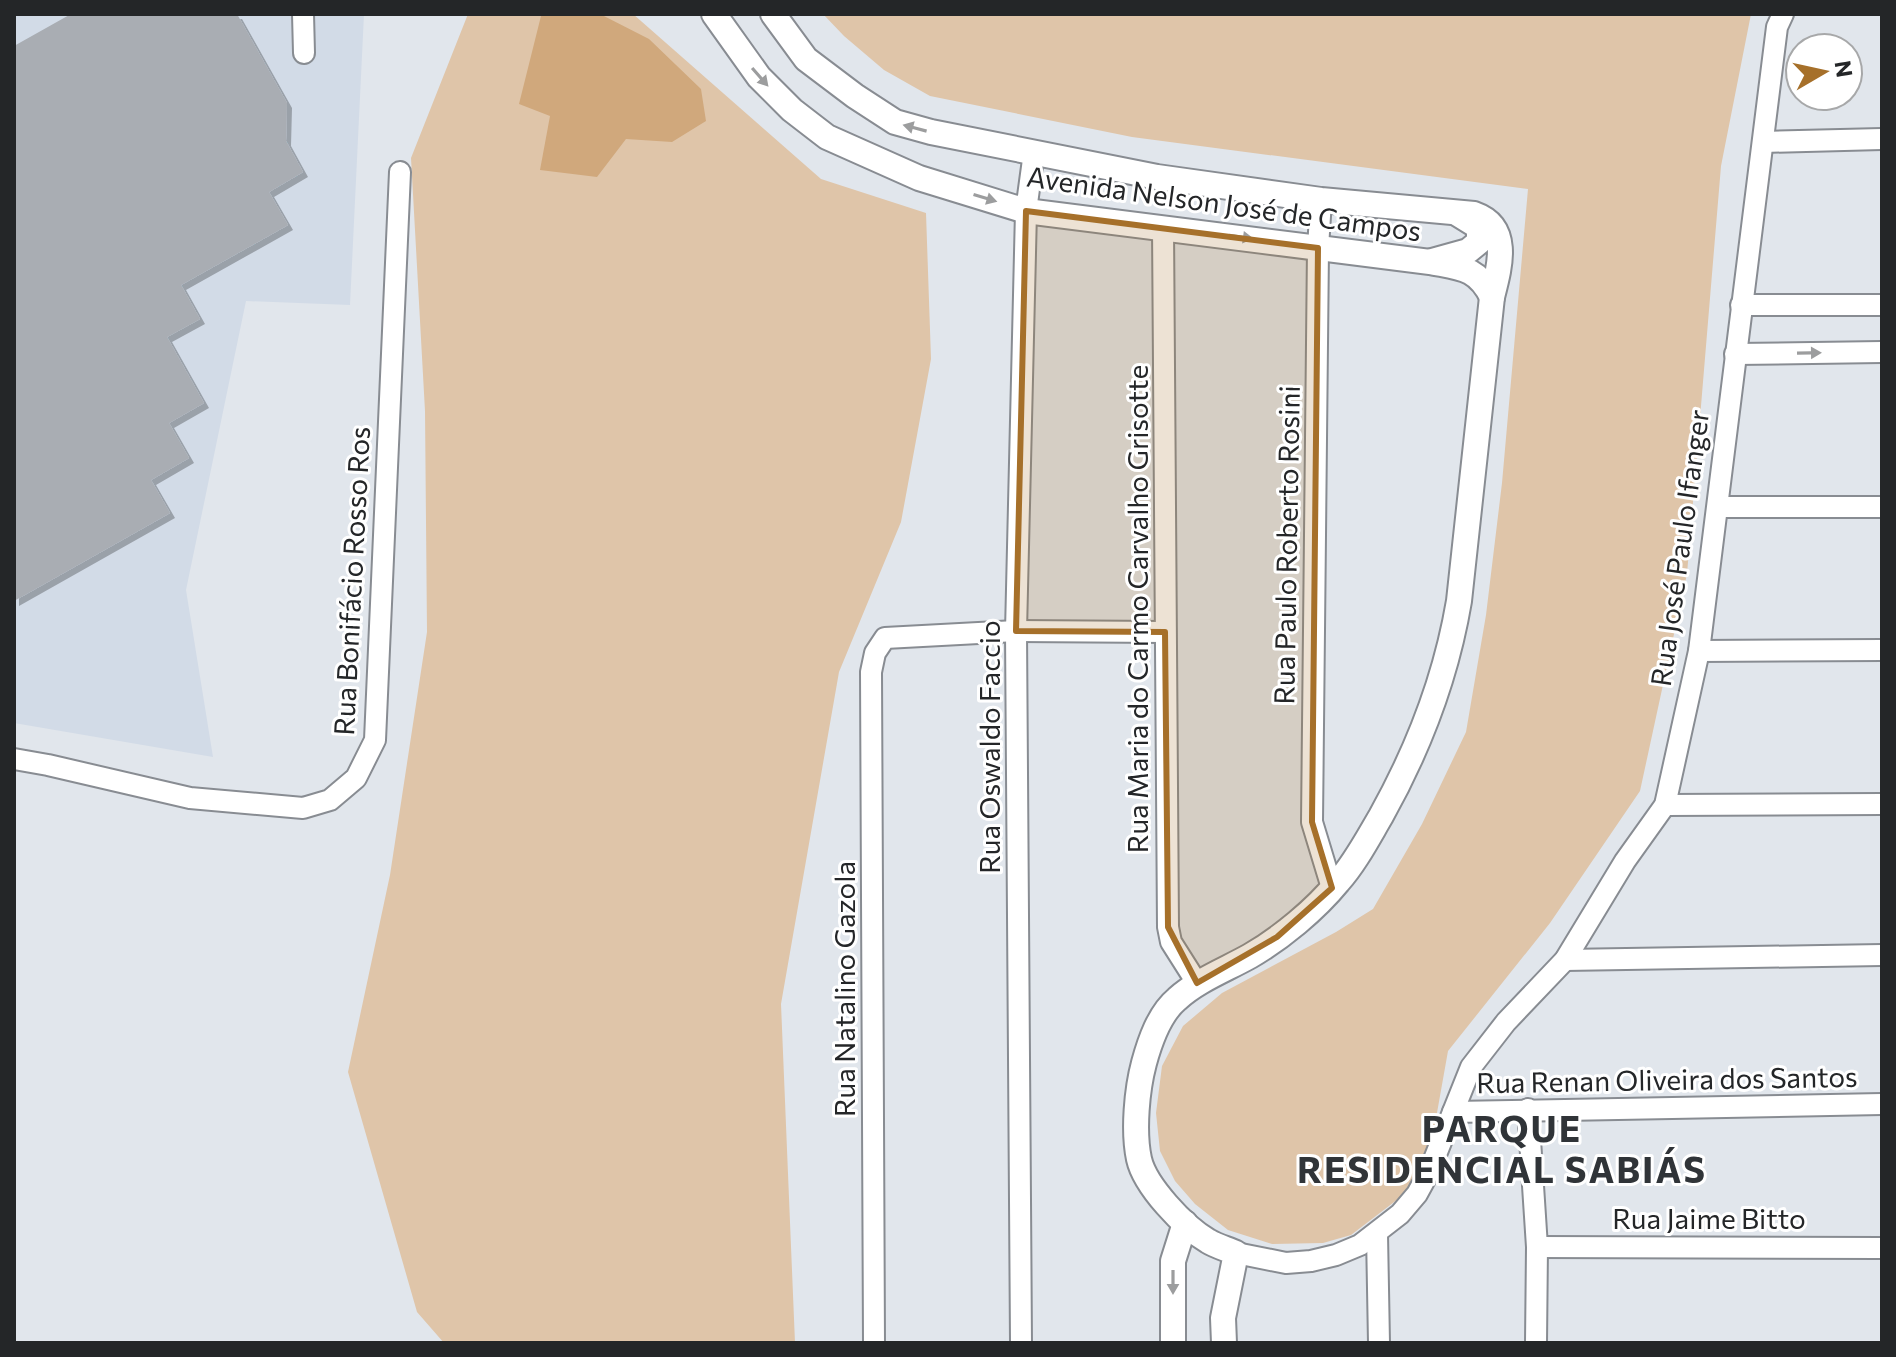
<svg xmlns="http://www.w3.org/2000/svg" width="1896" height="1357" font-family="Commissioner,sans-serif">
	<style>
		.built { fill: #d2dbe7 }
		.green { fill: #dfc5a9 }
		.water { fill: #d0a87c }
		.building { fill: #a9adb3; filter: url(#shadow) }
		.lines { fill: none; stroke-linecap: round; stroke-linejoin: round }
		.minor-casing { stroke: #888c92; stroke-width: 24 }
		.major-casing { stroke: #888c92; stroke-width: 28 }
		.minor { stroke: #fff; stroke-width: 20 }
		.major { stroke: #fff; stroke-width: 24 }
		.oneway { fill: #9c9d9e }
		.marked { fill: #a6702a; fill-opacity: 0.2; stroke: #a6702a; stroke-width: 6; stroke-linejoin: round }
		.labels { text-anchor: middle; stroke-width: 6; stroke-linejoin: round; paint-order: stroke }
		.street-label { font-size: 28px; fill: #242628; stroke: #fff }
		.district-label { font-size: 36px; font-weight: bold; letter-spacing: 2px; fill: #303438; stroke: #fff }
	</style>
	<defs>
		<filter id="shadow"><feDropShadow dx="5" dy="5" stdDeviation="0" flood-color="#0004"/></filter>
	</defs>
	<rect width="100%" height="100%" fill="#e1e6ec"/>
	<!-- built -->
	<polygon class="built" points="14,14 364,14 350,305 246,301 186,590 213,757 14,723"/>
	<!-- green -->
	<g class="green">
		<polygon points="468,14 633,14 821,179 926,213 931,359 901,522 839,672 781,1004 795,1343 444,1343 417,1312 348,1072 390,875 427,632 425,411 411,158"/>
		<polygon points="823,14 1751,14 1721,166 1687,574 1640,791 1550,923 1448,1051 1435,1124 1421,1167 1402,1196 1351,1235 1323,1243 1272,1244 1228,1230 1195,1204 1175,1181 1160,1151 1156,1113 1162,1066 1183,1026 1222,993 1336,932 1373,909 1422,824 1466,732 1486,615 1502,483 1528,189 1132,137 930,96 884,70 844,36"/>
	</g>
	<!-- water -->
	<polygon class="water" points="551,14 600,14 649,39 701,89 706,121 672,142 626,139 597,177 540,170 550,116 519,104 541,16"/>
	<!-- building -->
	<polygon class="building" points="71,14 237,14 287,103 286,141 303,172 269,192 288,225 181,285 200,319 167,337 204,403 169,423 189,458 151,480 170,513 14,601 14,46"/>
	<g class="lines">
		<!-- minor casing -->
		<g class="minor-casing">
			<g id="minor">
				<polyline points="303,14 304,53"/>
				<polyline points="1763,142 1882,139"/>
				<polyline points="1321,200 1318,248 1312,822 1332,888"/>
				<polyline points="1163,227 1168,927 1171,942 1197,983"/>
				<polyline points="1741,305 1882,305"/>
				<polyline points="1735,354 1882,352"/>
				<polyline points="1718,507 1882,507"/>
				<polyline points="1699,651 1882,650"/>
				<polyline points="14,759 48,765 190,798 303,808 330,800 356,778 375,740 400,172"/>
				<polyline points="1665,805 1882,804"/>
				<polyline points="1565,960 1882,955"/>
				<polyline points="1528,1109 1537,1247 1536,1343"/>
				<polyline points="1453,1112 1882,1104"/>
				<polyline points="1377,1234 1379,1343"/>
				<polyline points="1537,1247 1882,1248"/>
				<polyline points="1236,1253 1286,1263 1311,1261 1336,1255 1360,1245 1400,1214 1417,1194 1429,1172 1471,1067 1506,1022 1565,960 1625,861 1665,805 1699,651 1777,27 1783,14"/>
				<polyline points="874,1343 871,672 875,653 885,638 1016,631 1165,632"/>
				<polyline points="1021,1343 1016,631 1026,211 1034,152"/>
			</g>
		</g>
		<!-- major casing -->
		<g class="major-casing">
			<g id="major">
				<path d="M714,14L759,77L792,110L827,137L919,178L1026,211L1430,262C1460,268 1477,267 1492,297"/>
				<path d="M773,14L806,59L855,96L895,122L931,132L1157,177L1321,200L1474,214C1511,227 1500,266 1492,297L1459,601C1446,678 1419,748 1381,816C1368,838 1355,863 1338,882C1315,910 1281,938 1250,956C1225,970 1198,980 1177,999C1159,1014 1150,1041 1144,1063C1137,1089 1133,1131 1139,1159C1145,1186 1184,1227 1208,1241C1216,1246 1227,1249 1236,1253L1223,1318L1224,1343"/>
				<polyline points="1432,261 1468,251 1479,242 1479,227 1458,214"/>
				<polyline points="1173,1343 1173,1261 1185,1223"/>
			</g>
		</g>
		<!-- minor -->
		<use href="#minor" class="minor"/>
		<!-- major -->
		<use href="#major" class="major"/>
	</g>
	<!-- one-way arrows -->
	<defs><path id="oneway-solid" d="M-6-.8H1V-3.2L6.5 0L1 3.2V.8H-6Z" transform="scale(2)"/></defs>
	<g class="oneway">
		<use href="#oneway-solid" transform="translate(760 77) rotate(49)"/>
		<use href="#oneway-solid" transform="translate(915 128) rotate(-165)"/>
		<use href="#oneway-solid" transform="translate(985 198) rotate(17)"/>
		<use href="#oneway-solid" transform="translate(1241 237) rotate(8)"/>
		<use href="#oneway-solid" transform="translate(1809 353) rotate(-1)"/>
		<use href="#oneway-solid" transform="translate(1173 1282) rotate(90)"/>
	</g>
	<!-- marked area -->
	<path class="marked" d="M1026,211L1318,248L1312,822L1332,888L1277,937L1197,983L1168,927L1165,632L1016,631Z"/>
	<g class="labels">
		<!-- street labels -->
		<g class="street-label">
			<text transform="translate(1224 204) rotate(8)" y="10">Avenida Nelson José de Campos</text>
			<text transform="translate(1287 545) rotate(-89)" y="10">Rua Paulo Roberto Rosini</text>
			<text transform="translate(1680 548) rotate(-82)" y="10">Rua José Paulo Ifanger</text>
			<text transform="translate(352 581) rotate(-87)" y="10">Rua Bonifácio Rosso Ros</text>
			<text transform="translate(1138 609) rotate(-90)" y="10">Rua Maria do Carmo Carvalho Grisotte</text>
			<text transform="translate(990 747) rotate(-90)" y="10">Rua Oswaldo Faccio</text>
			<text transform="translate(845 989) rotate(-90)" y="10">Rua Natalino Gazola</text>
			<text transform="translate(1667 1080) rotate(-1)" y="10">Rua Renan Oliveira dos Santos</text>
			<text x="1709" y="1229">Rua Jaime Bitto</text>
		</g>
		<!-- district labels -->
		<g class="district-label">
			<text x="1502" y="1142">PARQUE<tspan x="1502" dy="41">RESIDENCIAL SABIÁS</tspan></text>
		</g>
	</g>
	<!-- border -->
	<rect width="1896" height="1357" fill="none" stroke="#242628" stroke-width="32"/>
	<!-- north arrow -->
	<g transform="translate(1824 72) rotate(81)"><circle r="38" fill="#ffffff" stroke="#a7a8a9" stroke-width="2"/>
	<path d="M0-6L14 30L0 20L-14 30Z" fill="#a6702a"/>
	<text y="-12" font-size="22" font-weight="bold" text-anchor="middle" fill="#242628">N</text>
	</g>
</svg>
